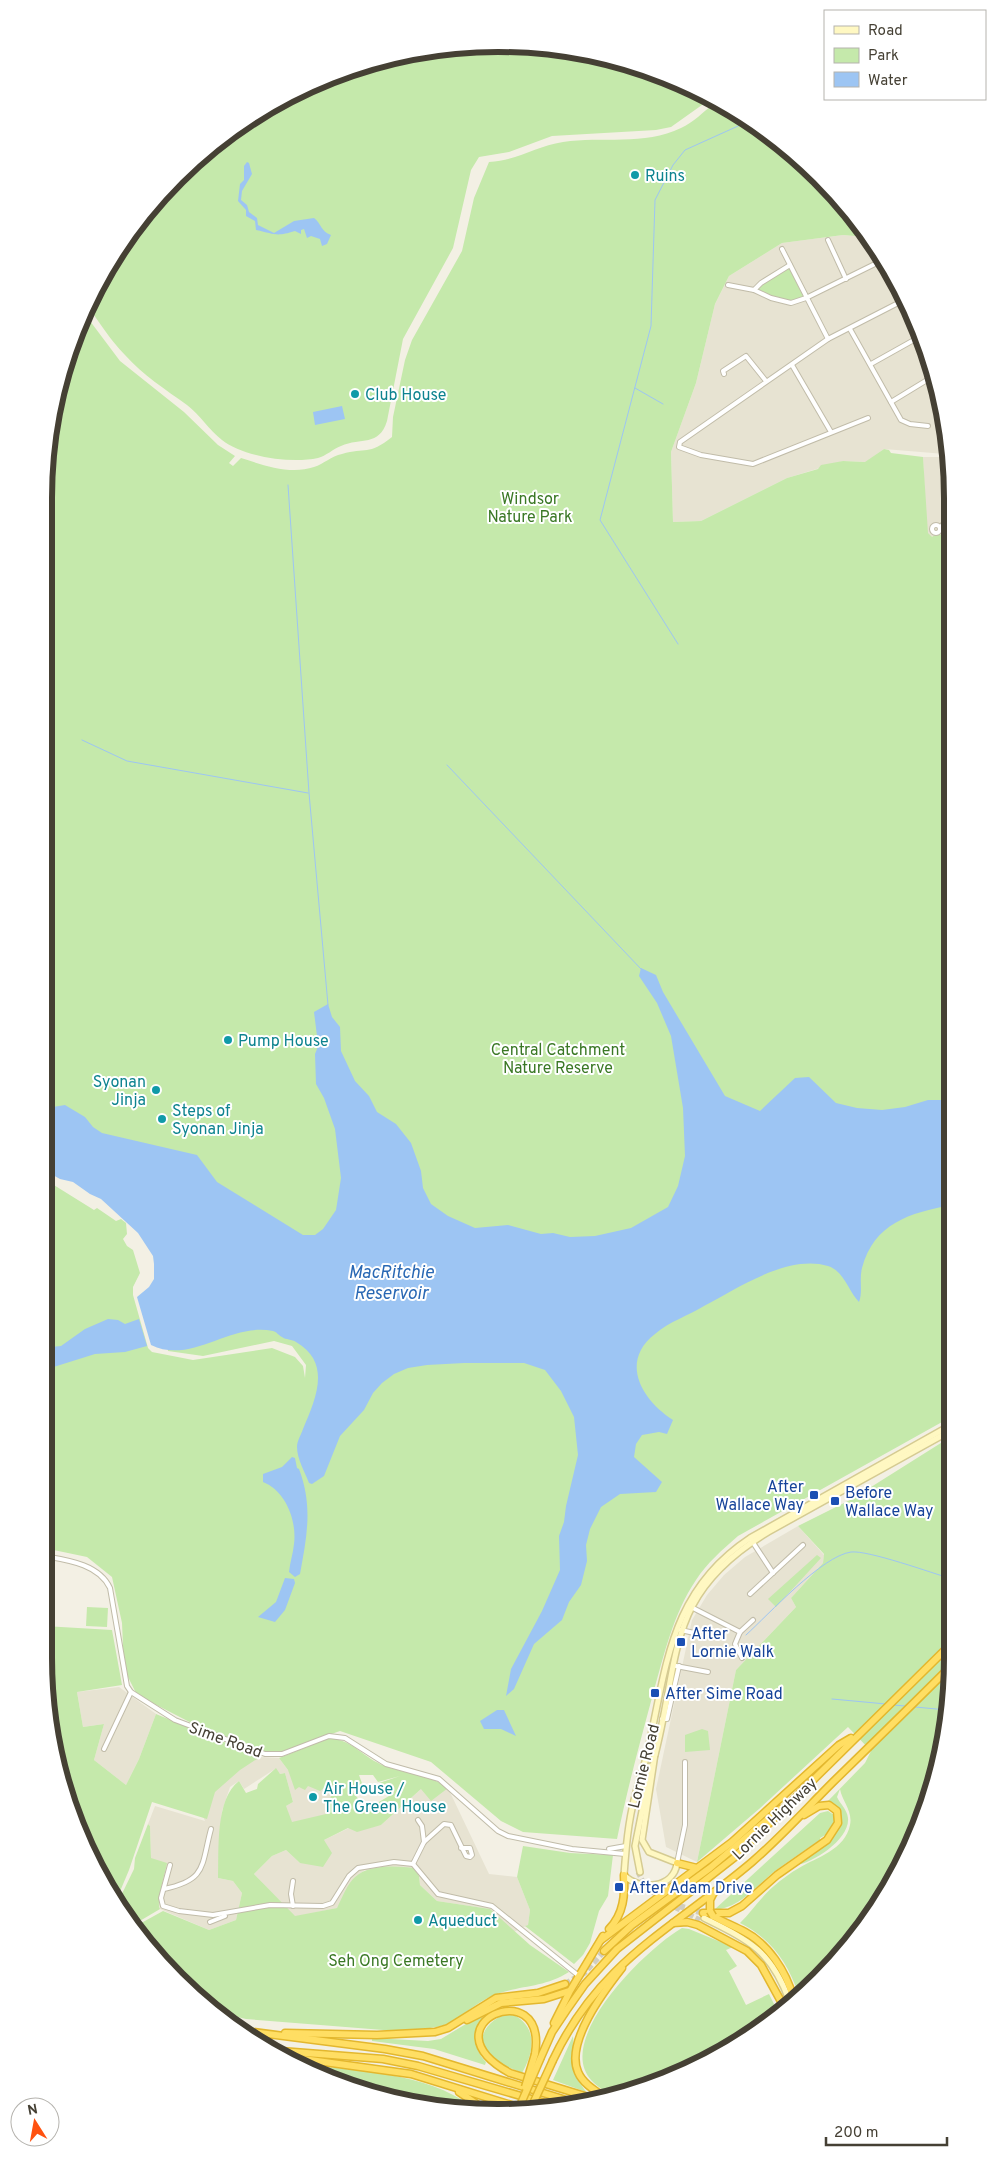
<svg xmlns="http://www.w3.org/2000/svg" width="996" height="2157" font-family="Overpass,sans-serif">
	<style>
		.residential { fill: #e7e3d2 }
		.green { fill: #c5e9ab; fill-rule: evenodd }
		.water { fill: #9dc5f3 }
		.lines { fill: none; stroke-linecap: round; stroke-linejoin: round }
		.stream { stroke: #9dc5f3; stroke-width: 1 }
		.secondary-tunnel { stroke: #d0cdc1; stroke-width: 5; stroke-dasharray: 5 2.5; stroke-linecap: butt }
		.highway-tunnel { stroke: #d0cdc1; stroke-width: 6; stroke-dasharray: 6 3; stroke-linecap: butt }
		.street-casing { stroke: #c1bca9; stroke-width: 6 }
		.secondary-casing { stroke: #d5cb92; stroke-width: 8 }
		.highway-casing { stroke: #e3b72e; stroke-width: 9 }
		.street { stroke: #fff; stroke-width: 4 }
		.secondary { stroke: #fff8c2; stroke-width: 5 }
		.highway { stroke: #ffde63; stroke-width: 6 }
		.highway-bridge-casing { stroke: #e3b72e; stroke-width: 9; stroke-linecap: butt }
		.highway-bridge { stroke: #ffde63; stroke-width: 6 }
		.culture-dot { fill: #0f9aa8; stroke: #fff; stroke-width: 2 }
		.transit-dot { fill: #1a4fb4; stroke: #fff; stroke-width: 2 }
		.labels { text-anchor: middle; stroke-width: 4; stroke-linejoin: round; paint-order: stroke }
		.culture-label { font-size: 16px; fill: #0d838f; stroke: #fff; text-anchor: start }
		.park-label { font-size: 16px; fill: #3a7825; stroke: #fff }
		.transit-label { font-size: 16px; fill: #164399; stroke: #fff; text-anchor: start }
		.street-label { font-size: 16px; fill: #454034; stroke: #fff }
		.water-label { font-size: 18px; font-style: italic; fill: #2968b4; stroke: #fff }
		.rim { fill: none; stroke: #454034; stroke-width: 6 }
	</style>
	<rect width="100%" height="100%" fill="#f3f0e4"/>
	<!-- residential -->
	<g class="residential">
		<polygon points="843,235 867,237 918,324 948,438 948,448 945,454 884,449 866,462 843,461 787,478 701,521 673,522 671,452 696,383 715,304 729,276 782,243"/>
		<polygon points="923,457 948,457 949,536 936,534 927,541"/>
		<polygon points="798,1526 824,1555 823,1563 791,1598 796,1607 736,1670 697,1862 666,1847 656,1789 692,1620 707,1595 724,1575 745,1557"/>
		<polygon points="119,1687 156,1714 139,1759 126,1785 94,1760 104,1724 83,1727 77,1692"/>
		<polygon points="200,1732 260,1757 279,1758 288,1770 322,1775 367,1809 283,1827 286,1806 293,1802 285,1773 280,1774 275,1769 244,1789 239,1781 230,1787 222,1811 218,1878 233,1881 242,1893 236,1920 209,1930 160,1909 158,1899 163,1888 151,1858 150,1826 148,1824 155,1806 205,1821 194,1795"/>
		<polygon points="448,1788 489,1874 517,1877 530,1910 528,1925 514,1932 489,1909 437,1901 420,1885 419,1876 365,1870 355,1877 337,1908 295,1917 254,1874 272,1856 286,1850 300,1863 324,1840 349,1828 381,1825 421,1789"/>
	</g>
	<!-- green -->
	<g class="green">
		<path d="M498,44L586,52L672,78L709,100L671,127L656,130L552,136L509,152L479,157L471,170L453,248L403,339L387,421C379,447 361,437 341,446C333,449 326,456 318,458C291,464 244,457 222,440C209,430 200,415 187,405C166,390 143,375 125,355C111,341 100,323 88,307L120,246L177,177L245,120L324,78L409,53Z"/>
		<path d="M715,103L774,137L858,221L867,237L843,235L782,243L729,276L715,304L696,383L671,452L673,522L701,521L787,478L818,469L821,465L843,461L865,462L884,449L889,450L891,453L923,457L928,533L932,537L936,534L949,536L951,1417L738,1536C722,1550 707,1563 696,1580C673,1614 664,1655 653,1694C640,1742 627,1790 617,1839L523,1832L501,1821L431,1762L340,1731L272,1755L209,1732L137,1695L124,1669L122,1623L112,1577L87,1557L44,1548V1174L49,1177V1182L94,1210L97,1208L116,1221L121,1219L126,1223L127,1234L123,1239L127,1246L133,1250L140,1273L133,1287V1295L148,1348L152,1352L193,1360L272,1348L295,1357L303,1366L305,1378L306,1365L292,1346L274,1341L203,1356L168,1351L161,1279L153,1247L100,1191L44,1166V498L53,409L78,324L84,313L120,361L184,412L218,445L235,456L229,463L233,466L241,458C263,465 290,475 314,467C324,464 331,456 342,454C366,447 368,456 392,437L393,417L405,360L412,340L462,251L474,198L489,162C519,160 536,146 563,142C602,136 644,146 681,128C693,123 704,111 715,103Z"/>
		<polygon points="790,265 806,298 785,302 754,290"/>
		<path d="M952,1436V1659L944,1747L918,1833L839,1959L798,1993C788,1962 769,1937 740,1923C752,1911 761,1897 774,1886C781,1880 790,1873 799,1868C817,1857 845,1850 850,1825C853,1811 842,1801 840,1789L837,1797C840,1804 847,1809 848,1818C850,1839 813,1863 796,1865L825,1846L824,1844C834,1835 845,1826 840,1812L826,1803L865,1763L871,1751L848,1727L759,1809L697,1862L736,1670L796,1607L791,1598L823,1563L824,1554L798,1526L852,1499Z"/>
		<polygon points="817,1555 821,1558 776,1607 768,1599"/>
		<polygon points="87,1607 108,1608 107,1627 86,1626"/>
		<polygon points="44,1626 112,1630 122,1685 77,1692 83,1727 104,1724 94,1760 126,1785 139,1759 156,1714 260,1757 240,1770 215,1792 207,1819 152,1802 129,1870 116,1901 104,1886 68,1805 44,1659"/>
		<polygon points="702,1729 708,1731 710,1750 685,1752 685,1735"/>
		<path d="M330,1738C355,1741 363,1758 385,1766C406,1774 429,1774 448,1788L431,1801L421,1789L381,1825L357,1832L348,1828L324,1840L332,1853L323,1867L300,1863L286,1850L272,1856L254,1874L295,1916L337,1908C342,1898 347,1884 355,1877C369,1864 397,1866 414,1868L419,1876L420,1885L437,1901L490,1909L530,1945L569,1972C545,1987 525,1985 500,1993C481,1999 469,2011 453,2021C438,2030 413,2029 396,2031L246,2019L225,2014L156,1958L134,1927L163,1911L209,1930L236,1920L242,1893L233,1881L218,1878C219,1850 215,1799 239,1781L246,1793L257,1789L258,1784L276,1768L280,1774L285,1773L293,1802L286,1806L292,1822L326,1814L327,1811L325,1807L332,1795L331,1790L324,1788L320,1791L308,1786L305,1790L299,1787L295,1790L288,1770L279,1758ZM359,1775H373L378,1782L400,1776L379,1783L389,1796L367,1809L350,1789L363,1786Z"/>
		<path d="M828,1811L834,1815V1824L827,1834L820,1838V1840C805,1850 790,1860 775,1871C756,1886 740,1908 714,1910L820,1813Z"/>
		<path d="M148,1824L150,1826L151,1858L167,1863C165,1874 156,1902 160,1909L133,1925L117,1904L134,1869L135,1858Z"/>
		<polygon points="523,1846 570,1853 613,1855 608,1896 599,1911 590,1943 583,1955 574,1964 525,1926 528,1925 530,1910 517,1877"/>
		<path d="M682,1928L689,1929L733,1947L726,1950L737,1966L729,1971L746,2005L769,1994L777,2010C760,2023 743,2042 724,2053C707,2063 631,2098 614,2095C607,2094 597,2086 592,2081C552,2040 648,1947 682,1928Z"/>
		<path d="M510,2013C538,2025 535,2051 522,2073C511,2068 499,2064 490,2056C471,2038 491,2017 510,2013Z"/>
		<path d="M479,2016L483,2018C475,2033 473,2049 486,2062L485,2065L434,2049L372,2041V2038L428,2041L441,2039Z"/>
		<polygon points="573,2036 576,2077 586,2092 553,2080"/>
		<path d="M301,2064C360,2072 423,2071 473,2107L410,2105Z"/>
	</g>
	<!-- water -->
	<g class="water">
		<path d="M247,162L249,163L252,174L242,191L241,200L247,205L249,212L257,218L258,225L274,233L294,221L314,218C321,223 321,232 331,235L327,244L322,246L320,239L311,236L307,238L304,229L301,230V234L295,231C276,237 275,234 256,230L255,221L246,216V210L238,201L240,184L244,180V166Z"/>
		<polygon points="342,406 345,419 315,425 313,412"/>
		<path d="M641,968L656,975L663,992L725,1096L760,1111L795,1078L809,1077L836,1103L857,1108L882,1110L905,1107L928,1100H943L950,1095L951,1205C910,1213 874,1223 862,1268C859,1279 863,1292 859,1302C849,1292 844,1271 828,1266C788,1254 738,1288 704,1306C688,1316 670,1321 655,1334C619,1362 642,1400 673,1420L667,1434L659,1432L642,1435L636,1444L634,1457L662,1482L656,1492L620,1494L601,1507L590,1529L586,1545L587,1561L581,1585L569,1602L562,1620L534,1644L514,1689L506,1696L511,1669L542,1611L560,1570L559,1536L564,1522L566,1506L578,1455L574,1417L561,1391L545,1370L524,1363H464L427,1365L408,1368L394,1374L382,1383L373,1393L364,1410L340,1436L324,1476L312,1484L309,1483C305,1472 297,1459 297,1447C297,1441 301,1435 303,1429C316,1398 332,1363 296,1342C292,1339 286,1340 282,1337C278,1335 277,1332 273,1331C230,1322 192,1365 151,1345L137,1297L149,1287L154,1279V1264L153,1256L138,1233L101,1199L90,1194L73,1182L60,1179L44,1170V1103L53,1107L65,1105L85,1117L93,1127L102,1133L197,1155L217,1182L303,1235H315L323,1229L336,1210L341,1178L335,1129L324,1098L316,1084L315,1054L317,1049V1036L314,1012L328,1004L332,1017L340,1027L341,1051L355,1081L369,1096L377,1112L396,1124L411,1143L421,1171L423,1188L431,1204L448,1216L475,1228L508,1225L541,1234L553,1233L570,1237L595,1236L631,1228L668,1207L678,1186L685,1156L683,1108L671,1036L657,1003L639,976Z"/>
		<polygon points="108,1319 118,1320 125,1324 139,1319 147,1346 125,1352 95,1354 44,1370 44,1351 51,1347 61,1346 85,1329"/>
		<path d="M292,1457L295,1458L297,1468L299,1469C313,1506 307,1536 300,1574L295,1577L289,1572C290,1562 293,1554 294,1544C297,1521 286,1491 263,1482V1474L282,1467Z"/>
		<polygon points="285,1578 294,1579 295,1583 285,1610 275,1622 258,1617 276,1602"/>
		<polygon points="497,1710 504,1710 516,1736 501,1729 484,1729 480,1721"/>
	</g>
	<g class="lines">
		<!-- stream -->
		<g class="stream">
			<polyline points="635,388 663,404"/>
			<polyline points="288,485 309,793 328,1005"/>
			<polyline points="678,644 600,520 651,326 655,200 673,165 685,150 747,122"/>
			<polyline points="82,740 127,761 308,793"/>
			<polyline points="447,765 641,969"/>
			<path d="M746,1635C769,1614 822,1556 851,1552C868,1550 932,1573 952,1579"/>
			<polyline points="832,1699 886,1704"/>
			<polyline points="892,1705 906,1706"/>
			<polyline points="915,1707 947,1710"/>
		</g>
		<!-- secondary-tunnel -->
		<path class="secondary-tunnel" d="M638,1872C649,1898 679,1909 702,1921"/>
		<!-- highway-tunnel -->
		<g class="highway-tunnel">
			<polyline points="679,1906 703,1913"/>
			<polyline points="565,1984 584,1973 604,1951"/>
		</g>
		<!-- street casing -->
		<g class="street-casing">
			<g id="street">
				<polyline points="828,240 846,279"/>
				<polyline points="782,249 828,339"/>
				<polyline points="728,285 754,290 771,298 791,303 806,298 881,261"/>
				<polyline points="754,290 761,283 790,265"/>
				<polyline points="850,329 901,420 910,424 928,426"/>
				<polyline points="871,364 921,336"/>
				<polyline points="792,365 831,432"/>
				<polyline points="724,374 723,371 746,356 766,381"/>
				<polyline points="891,402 932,377"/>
				<polyline points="868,418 753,464 701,455 679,447 680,442 828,339 904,300"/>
				<circle cx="936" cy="529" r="4"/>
				<polyline points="940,528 949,517"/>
				<polyline points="752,1541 773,1573"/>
				<path d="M44,1556C67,1560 99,1564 110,1588L127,1686L131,1692L175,1720L265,1754H282L329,1736L345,1738L386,1764L439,1779L498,1831L508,1836L572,1849L625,1854"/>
				<polyline points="750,1594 803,1545"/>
				<polyline points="691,1607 740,1632"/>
				<polyline points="681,1630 694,1633"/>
				<polyline points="742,1658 735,1644 740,1632 753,1620"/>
				<polyline points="676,1666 708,1672"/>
				<polyline points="662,1719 667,1719 679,1666"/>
				<polyline points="104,1749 131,1692"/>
				<polyline points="418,1820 422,1826 424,1842"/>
				<polyline points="609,1849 626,1846"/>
				<polyline points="677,1863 685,1825 685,1762"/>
				<polyline points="413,1864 424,1842 444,1824 451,1825 466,1856 470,1857 472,1855 470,1848 461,1848"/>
				<polyline points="170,1865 161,1898 163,1906 179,1911 213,1915 270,1905 323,1906 332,1903 349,1876 358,1868 394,1862 413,1864 438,1894 492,1906 579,1976"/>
				<path d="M164,1889C207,1880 201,1866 211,1829"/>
				<polyline points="293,1906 291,1894 293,1881"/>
				<polyline points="210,1922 225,1916"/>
			</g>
		</g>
		<!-- secondary casing -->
		<g class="secondary-casing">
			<g id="secondary">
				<path d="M655,1754L642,1840L649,1852L677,1863C674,1889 639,1891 624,1875C626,1848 628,1822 635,1796C639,1780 645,1765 648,1749C667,1665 670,1591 750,1538L951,1425"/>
				<path d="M655,1755C681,1654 665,1594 768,1532L952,1430"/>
				<polyline points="641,1794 645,1768"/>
				<polyline points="640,1872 635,1846 651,1766"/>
				<path d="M704,1918C748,1940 771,1950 789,2000"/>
			</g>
		</g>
		<!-- highway casing -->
		<g class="highway-casing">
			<g id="highway">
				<polyline points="677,1863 697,1868"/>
				<polyline points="710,1911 710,1900 714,1892"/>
				<polyline points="703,1913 729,1913 742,1906 777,1875 827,1840 838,1823 837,1811 829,1805 819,1806 804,1815"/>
				<path d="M713,1916C723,1922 734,1926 745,1932C768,1944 786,1971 793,1997"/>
				<polyline points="673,1923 687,1922 698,1925 747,1951 761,1965 783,2005"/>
				<path d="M609,1929C624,1914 625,1894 624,1875"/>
				<polyline points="601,1940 732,1842 839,1745 851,1738"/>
				<polyline points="604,1951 632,1925 710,1868 780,1809"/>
				<polyline points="467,2020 501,2003 544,1999 569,1991"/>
				<polyline points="554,2023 570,1991 603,1936"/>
				<polyline points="245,2031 385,2049 423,2056 579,2104"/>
				<polyline points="285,2033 377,2035 435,2032 448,2028 496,1998 538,1993 565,1984"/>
				<polyline points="268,2050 383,2059 418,2066 562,2108"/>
				<path d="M535,2054C548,1971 422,2025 510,2073L598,2100"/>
				<polyline points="281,2056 411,2074 521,2108"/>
				<polyline points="541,2057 552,2032 566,2011 585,1984 617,1949 735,1857 952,1643"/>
				<path d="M553,2060C600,1960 673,1929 752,1862C781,1837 806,1809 833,1782C873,1743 913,1704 952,1665"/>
				<polyline points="459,2092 481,2107"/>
				<path d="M606,2098C596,2091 583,2084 578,2072C565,2042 604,1991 622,1968"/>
			</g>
		</g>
		<!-- street -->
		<use href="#street" class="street"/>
		<!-- secondary -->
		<use href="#secondary" class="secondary"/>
		<!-- highway -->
		<use href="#highway" class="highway"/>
		<!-- highway-bridge casing -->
		<g class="highway-bridge-casing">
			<g id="highway-bridge">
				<polyline points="710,1911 713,1916"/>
				<polyline points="525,2087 535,2054"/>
				<polyline points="519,2108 541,2057"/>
				<polyline points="531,2108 553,2060"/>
			</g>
		</g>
		<!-- highway-bridge -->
		<use href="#highway-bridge" class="highway-bridge"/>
	</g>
	<!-- markers -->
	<g class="culture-dot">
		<circle cx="635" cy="175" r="5"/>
		<circle cx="355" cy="394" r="5"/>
		<circle cx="228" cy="1040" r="5"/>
		<circle cx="156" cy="1090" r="5"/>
		<circle cx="162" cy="1119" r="5"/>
		<circle cx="313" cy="1797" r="5"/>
		<circle cx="418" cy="1920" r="5"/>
	</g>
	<g class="transit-dot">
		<rect x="809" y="1490" width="10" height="10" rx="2.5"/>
		<rect x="830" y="1496" width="10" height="10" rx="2.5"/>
		<rect x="676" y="1637" width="10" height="10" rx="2.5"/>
		<rect x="650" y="1688" width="10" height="10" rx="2.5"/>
		<rect x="614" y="1882" width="10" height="10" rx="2.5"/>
	</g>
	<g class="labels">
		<!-- culture labels -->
		<g class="culture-label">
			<text x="645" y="181">Ruins</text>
			<text x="365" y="400">Club House</text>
			<text x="238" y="1046">Pump House</text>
			<text x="146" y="1087" text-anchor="end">Syonan<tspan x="146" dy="18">Jinja</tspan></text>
			<text x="172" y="1116">Steps of<tspan x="172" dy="18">Syonan Jinja</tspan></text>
			<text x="323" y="1794">Air House /<tspan x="323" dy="18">The Green House</tspan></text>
			<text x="428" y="1926">Aqueduct</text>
		</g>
		<!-- park labels -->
		<g class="park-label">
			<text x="530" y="504">Windsor<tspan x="530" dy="18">Nature Park</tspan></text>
			<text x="558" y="1055">Central Catchment<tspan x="558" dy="18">Nature Reserve</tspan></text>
			<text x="396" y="1966">Seh Ong Cemetery</text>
		</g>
		<!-- transit labels -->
		<g class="transit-label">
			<text x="804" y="1492" text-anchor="end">After<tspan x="804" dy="18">Wallace Way</tspan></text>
			<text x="845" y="1498">Before<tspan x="845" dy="18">Wallace Way</tspan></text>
			<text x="691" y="1639">After<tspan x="691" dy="18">Lornie Walk</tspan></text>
			<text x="665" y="1699">After Sime Road</text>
			<text x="629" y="1893">After Adam Drive</text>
		</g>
		<!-- street labels -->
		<g class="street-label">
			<text transform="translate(226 1739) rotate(20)" y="6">Sime Road</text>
			<text transform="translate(643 1766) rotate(-76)" y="6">Lornie Road</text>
			<text transform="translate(774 1818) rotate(-44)" y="6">Lornie Highway</text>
		</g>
		<!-- water labels -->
		<g class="water-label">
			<text x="391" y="1278">MacRitchie<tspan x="391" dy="21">Reservoir</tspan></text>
		</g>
	</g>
	<!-- crop -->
	<path d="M0 0H996V2157H0ZM498 52H498A446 446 0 0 1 944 498V1658A446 446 0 0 1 498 2104H498A446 446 0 0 1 52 1658V498A446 446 0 0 1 498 52Z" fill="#fff" fill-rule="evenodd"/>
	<path class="rim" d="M498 52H498A446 446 0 0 1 944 498V1658A446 446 0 0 1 498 2104H498A446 446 0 0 1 52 1658V498A446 446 0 0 1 498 52Z"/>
	<!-- legend -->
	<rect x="824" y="10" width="162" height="90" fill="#ffffff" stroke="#b5b3ae"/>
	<rect x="834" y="26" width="25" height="8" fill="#fff8c2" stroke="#b5b3ae"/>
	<text x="868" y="35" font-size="15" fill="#454034">Road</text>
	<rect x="834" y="48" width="25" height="15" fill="#c5e9ab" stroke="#b5b3ae"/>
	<text x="868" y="60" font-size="15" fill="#454034">Park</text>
	<rect x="834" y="72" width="25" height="15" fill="#9dc5f3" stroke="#b5b3ae"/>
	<text x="868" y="85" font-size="15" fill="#454034">Water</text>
	<!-- north arrow -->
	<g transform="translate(35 2122) rotate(349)"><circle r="24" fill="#ffffff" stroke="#b5b3ae"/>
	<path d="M0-4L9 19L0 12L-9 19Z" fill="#ff510f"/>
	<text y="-8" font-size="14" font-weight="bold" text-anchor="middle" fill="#454034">N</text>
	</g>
	<!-- scale -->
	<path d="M826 2137v8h121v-8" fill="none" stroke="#454034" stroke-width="2.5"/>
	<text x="834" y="2137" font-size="15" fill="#454034" stroke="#ffffff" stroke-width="4" paint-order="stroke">200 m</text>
</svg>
